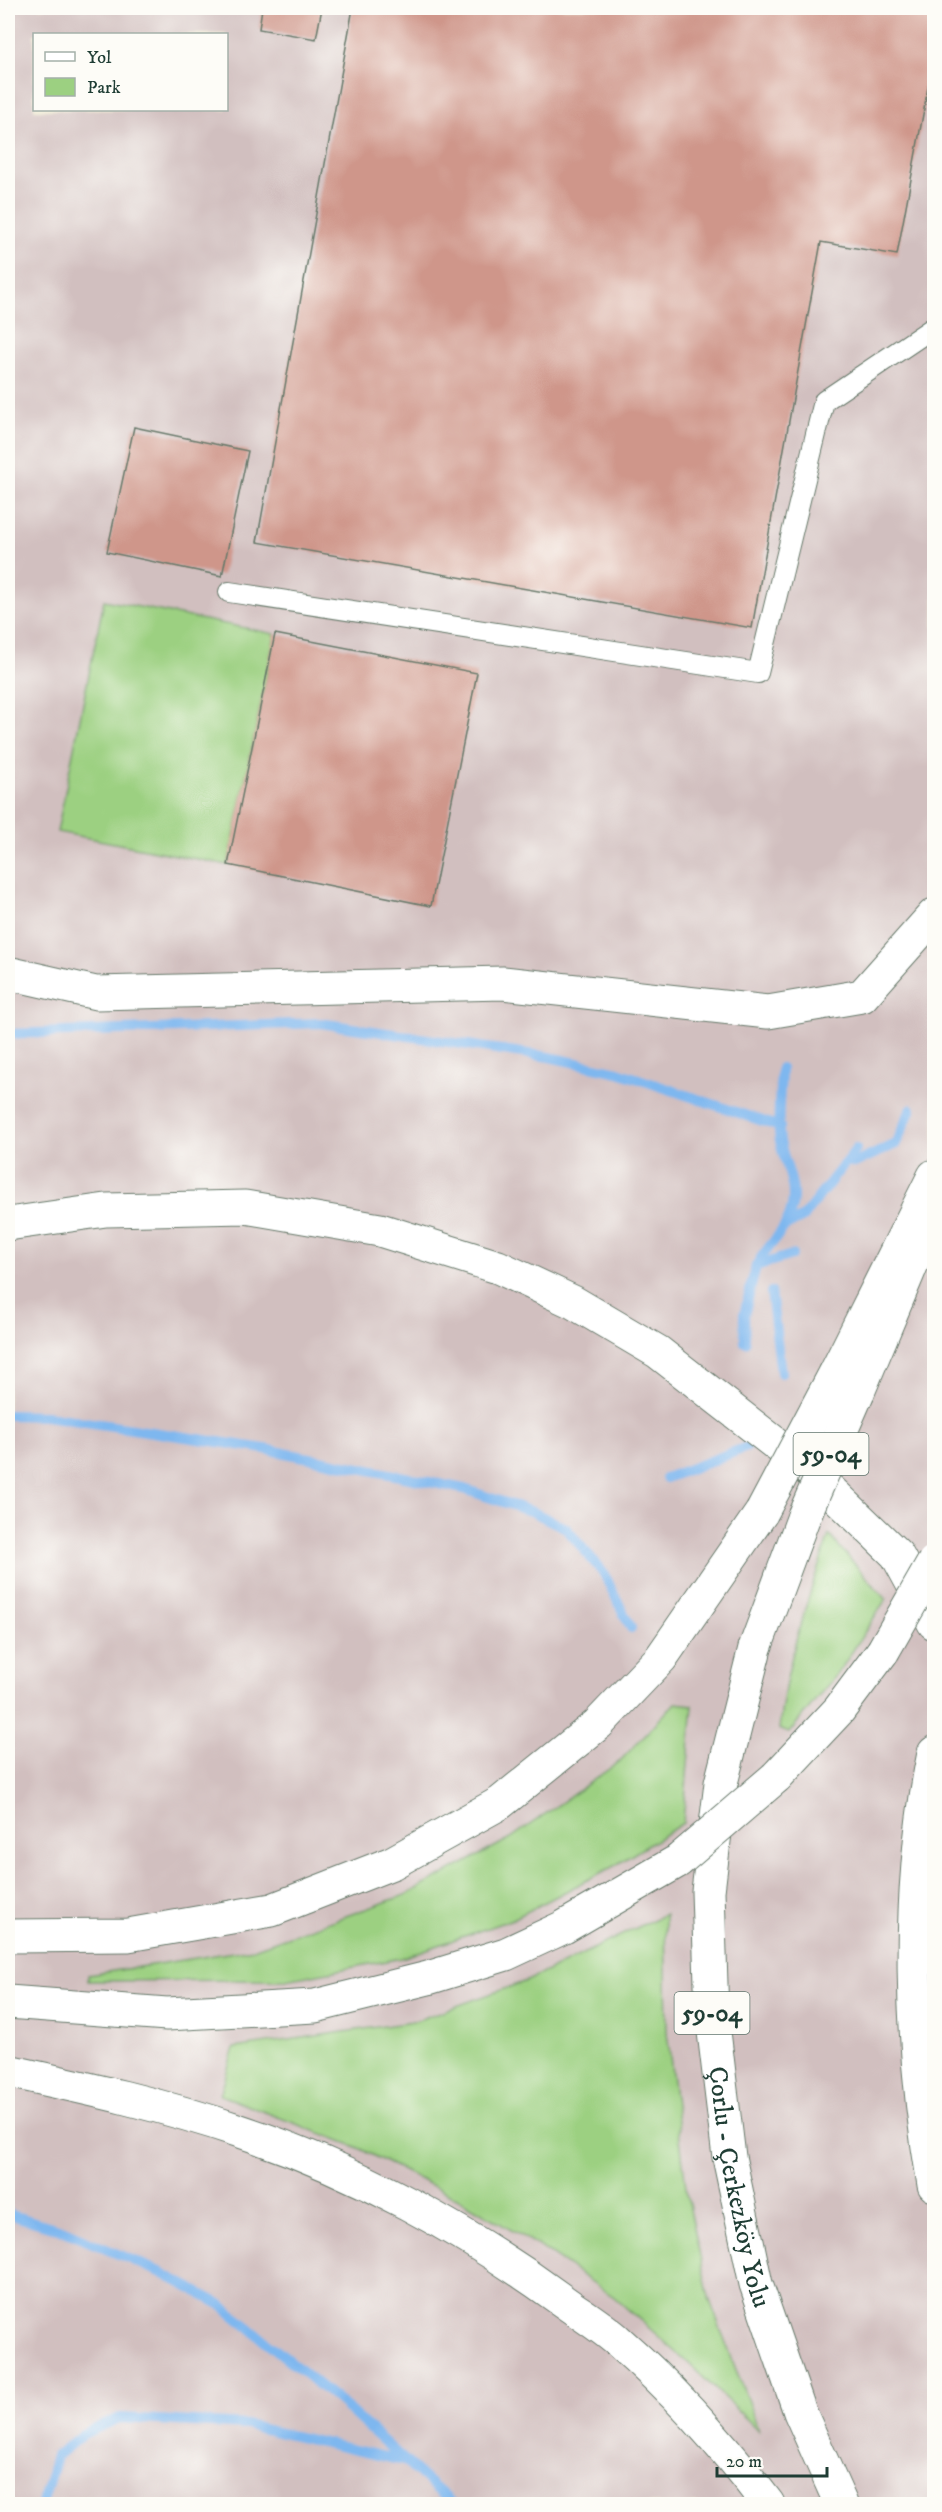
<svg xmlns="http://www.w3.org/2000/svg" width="942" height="2512" font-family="'IM FELL DW Pica',serif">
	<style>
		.industrial { fill: #d1bfbf; fill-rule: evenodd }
		.green { fill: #9cd081; stroke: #5e865a; stroke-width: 1.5 }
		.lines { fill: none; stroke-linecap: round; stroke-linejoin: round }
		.stream { stroke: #7eb7ef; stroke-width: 10 }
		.building { fill: #cf968a }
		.lane-casing { stroke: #67796a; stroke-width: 22 }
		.street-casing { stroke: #67796a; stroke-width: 35 }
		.primary-casing { stroke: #67796a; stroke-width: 35 }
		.highway-casing { stroke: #67796a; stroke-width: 35 }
		.lane { stroke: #fff; stroke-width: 20 }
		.street { stroke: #fff; stroke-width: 33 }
		.primary { stroke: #fff; stroke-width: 33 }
		.highway { stroke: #fff; stroke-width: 33 }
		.primary-bridge-casing { stroke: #67796a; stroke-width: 35; stroke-linecap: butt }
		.highway-bridge-casing { stroke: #67796a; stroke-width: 35; stroke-linecap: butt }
		.primary-bridge { stroke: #fff; stroke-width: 33 }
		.highway-bridge { stroke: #fff; stroke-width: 33 }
		.labels { text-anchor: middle; stroke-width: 6; stroke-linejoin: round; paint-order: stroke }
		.shield { fill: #fdfcf7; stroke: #62766e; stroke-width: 1.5 }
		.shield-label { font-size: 24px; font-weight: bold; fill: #1f3d34 }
		.street-label { font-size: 26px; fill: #1f3d34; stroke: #fdfcf7 }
	</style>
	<rect width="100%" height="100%" fill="#fdfcf7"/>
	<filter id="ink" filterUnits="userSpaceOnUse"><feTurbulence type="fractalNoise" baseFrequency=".0167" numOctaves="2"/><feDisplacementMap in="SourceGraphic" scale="12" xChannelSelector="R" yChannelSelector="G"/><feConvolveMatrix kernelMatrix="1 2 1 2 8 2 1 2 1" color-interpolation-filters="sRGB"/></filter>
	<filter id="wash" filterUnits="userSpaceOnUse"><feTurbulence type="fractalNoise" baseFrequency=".008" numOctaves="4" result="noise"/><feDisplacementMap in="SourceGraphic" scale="24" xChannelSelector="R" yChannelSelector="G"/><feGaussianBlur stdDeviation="1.35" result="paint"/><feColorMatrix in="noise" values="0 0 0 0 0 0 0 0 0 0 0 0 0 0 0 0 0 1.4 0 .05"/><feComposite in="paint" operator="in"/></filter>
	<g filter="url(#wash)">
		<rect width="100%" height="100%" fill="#ede8cd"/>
		<!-- industrial -->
		<path class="industrial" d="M8,8H934V2504H8ZM34,34H226V110H34Z"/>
		<!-- green -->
		<g class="green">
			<polygon points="104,600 275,634 228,865 57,832"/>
			<path d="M829,1535L886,1599L843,1666L789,1733L779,1729C786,1661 808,1599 829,1535Z"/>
			<polygon points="675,1703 693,1705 683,1823 616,1865 513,1919 402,1958 286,1980 88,1981 88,1975 253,1949 408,1894 511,1838 619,1762"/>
			<polygon points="665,1914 667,2032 687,2195 709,2298 759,2431 684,2359 614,2297 540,2247 457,2198 354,2146 220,2095 234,2048 412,2022 529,1980"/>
		</g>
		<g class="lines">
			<!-- stream -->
			<g class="stream">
				<polyline points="8,1034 320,1023 549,1057 618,1072 780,1127"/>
				<polyline points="847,1161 855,1163 896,1144 911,1109"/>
				<polyline points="784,1227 803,1217 856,1149"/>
				<path d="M756,1266C764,1250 780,1237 787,1221C802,1189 785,1170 780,1141C776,1119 781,1091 781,1068"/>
				<polyline points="771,1292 781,1373"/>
				<polyline points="745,1342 744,1315 756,1266 792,1255"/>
				<polyline points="8,1415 46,1416 265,1449 464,1489 533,1512 566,1528 604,1574 631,1628"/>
				<polyline points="666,1478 747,1447"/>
				<polyline points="8,2214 62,2230 162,2273 220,2304 341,2403 453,2504"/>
				<polyline points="42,2504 56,2456 83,2434 120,2418 246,2425 403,2461"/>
			</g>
		</g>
		<g id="blocks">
			<!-- building -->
			<g class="building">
				<polygon points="262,8 322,8 316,39 259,29"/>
				<polygon points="353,8 934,8 934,55 897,255 821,242 752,628 257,542"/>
				<polygon points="134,427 248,451 222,576 107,552"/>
				<polygon points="275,634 477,673 431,906 228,865"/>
			</g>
		</g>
	</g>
	<g filter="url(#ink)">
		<use href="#blocks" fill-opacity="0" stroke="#67796a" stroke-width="1.5"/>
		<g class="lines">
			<!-- lane casing -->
			<g class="lane-casing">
				<polyline id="lane" points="229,592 758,673 824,401 934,327"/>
			</g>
			<!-- street casing -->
			<g class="street-casing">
				<polyline id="street" points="8,973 96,993 503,983 768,1012 862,996 934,915"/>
			</g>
			<!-- primary casing -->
			<g class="primary-casing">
				<g id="primary">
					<polyline points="858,1392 934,1211"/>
					<path id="s1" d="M804,1516L755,1648L721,1783L708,1891L712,2015L729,2157L756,2284L800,2412L841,2504"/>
					<path d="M934,1753C905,1892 910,2046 934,2185"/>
				</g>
			</g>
			<!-- highway casing -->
			<g class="highway-casing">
				<g id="highway">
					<polyline points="8,1224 106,1210 245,1207 380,1230 498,1267 573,1302 658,1352 808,1469 897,1555 934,1623"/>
					<polyline points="836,1372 934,1176"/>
					<polyline points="776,1777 839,1710 883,1651"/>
					<polyline points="8,1936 128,1935 272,1910 392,1863 500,1803 598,1724 661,1658 762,1512"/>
					<polyline points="8,2002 167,2014 315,2006 428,1978 506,1954 564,1927 678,1861"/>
					<path d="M8,2071C86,2088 164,2105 240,2131C354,2169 466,2230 563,2301C581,2314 601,2326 618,2341C673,2389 724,2446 768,2504"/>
				</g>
			</g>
			<!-- lane -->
			<use href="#lane" class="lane"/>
			<!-- street -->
			<use href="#street" class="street"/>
			<!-- primary -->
			<use href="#primary" class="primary"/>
			<!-- highway -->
			<use href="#highway" class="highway"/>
			<!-- primary-bridge casing -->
			<g class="primary-bridge-casing">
				<polyline id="primary-bridge" points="804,1516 858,1392"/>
			</g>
			<!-- highway-bridge casing -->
			<g class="highway-bridge-casing">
				<g id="highway-bridge">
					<polyline points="762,1512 836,1372"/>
					<polyline points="883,1651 934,1562"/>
					<polyline points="678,1861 776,1777"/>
				</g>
			</g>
			<!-- primary-bridge -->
			<use href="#primary-bridge" class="primary-bridge"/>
			<!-- highway-bridge -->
			<use href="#highway-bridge" class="highway-bridge"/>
		</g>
	</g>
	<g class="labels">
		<!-- shield labels -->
		<g class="shield">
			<rect x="793.5" y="1433" width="75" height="42" rx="4.5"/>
			<rect x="674.5" y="1992" width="75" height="42" rx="4.5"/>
		</g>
		<g class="shield-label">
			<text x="831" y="1462">59-04</text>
			<text x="712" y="2021">59-04</text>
		</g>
		<!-- street labels -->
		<g class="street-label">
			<text dy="9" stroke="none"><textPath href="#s1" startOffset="687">Çorlu - Çerkezköy Yolu</textPath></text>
		</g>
	</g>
	<!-- margin -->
	<rect width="942" height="2512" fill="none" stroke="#fdfcf7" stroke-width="30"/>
	<!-- legend -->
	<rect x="33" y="33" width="195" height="78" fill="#fdfcf7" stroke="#a4b0a9" stroke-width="1.5"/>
	<rect x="45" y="52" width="30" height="9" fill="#ffffff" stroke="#a4b0a9" stroke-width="1.5"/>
	<text x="87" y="63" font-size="18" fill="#1f3d34">Yol</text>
	<rect x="45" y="78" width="30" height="18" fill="#9cd081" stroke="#a4b0a9" stroke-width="1.5"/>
	<text x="87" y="93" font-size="18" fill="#1f3d34">Park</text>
	<!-- scale -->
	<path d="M717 2467v9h110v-9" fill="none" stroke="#1f3d34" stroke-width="3"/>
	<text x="726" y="2467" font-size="18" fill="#1f3d34" stroke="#fdfcf7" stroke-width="4.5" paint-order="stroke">20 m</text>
</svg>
